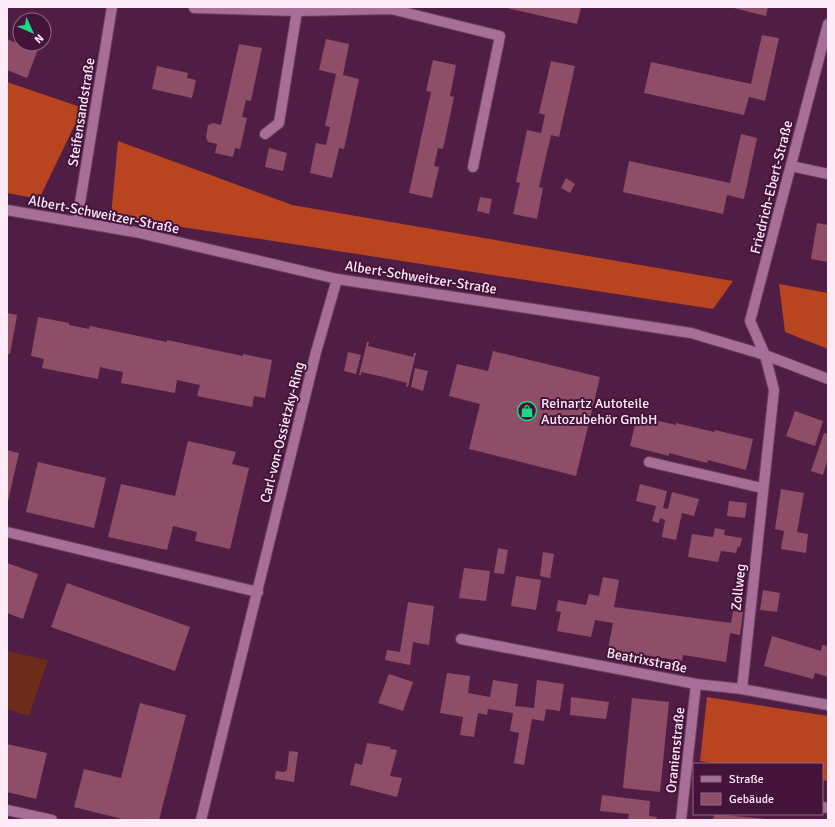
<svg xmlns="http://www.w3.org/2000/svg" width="835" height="827" font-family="Signika,sans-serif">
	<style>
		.green { fill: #6c2c19 }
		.forest { fill: #b84520 }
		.building { fill: #8f4e67 }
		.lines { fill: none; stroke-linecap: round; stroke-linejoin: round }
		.street-casing { stroke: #683f60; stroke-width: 12 }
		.secondary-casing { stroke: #683f60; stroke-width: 12 }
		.street { stroke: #a76e98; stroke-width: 10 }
		.secondary { stroke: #a76e98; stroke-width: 10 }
		.labels { text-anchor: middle; stroke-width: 4; stroke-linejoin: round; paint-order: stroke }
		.street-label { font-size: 14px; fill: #feebf8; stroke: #44133a }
		.poi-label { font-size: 14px; fill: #feebf8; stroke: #44133a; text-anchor: start }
	</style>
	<rect width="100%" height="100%" fill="#501e44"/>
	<!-- green -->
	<polygon class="green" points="7,651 48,660 29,716 7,709"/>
	<!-- forest -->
	<g class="forest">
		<polygon points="7,82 83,108 39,199 7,193"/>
		<polygon points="118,141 292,205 733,281 713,309 111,216"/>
		<polygon points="779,284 828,293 828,349 785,332"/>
		<polygon points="707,697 828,716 828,781 822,780 822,764 720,764 700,761"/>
	</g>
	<!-- building -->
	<g class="building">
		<polygon points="503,7 581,7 577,24"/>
		<polygon points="730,7 768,7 766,16"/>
		<polygon points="20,32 20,44 40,44 27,78 7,70 7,39 16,43"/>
		<polygon points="762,35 779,38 765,101 749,97 744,115 644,93 651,62 751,84"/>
		<polygon points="326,39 349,44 343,75 359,79 344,149 339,148 332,178 310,173 316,143 326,145 330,127 325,126 336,74 319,70"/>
		<polygon points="239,44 262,48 251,101 246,100 242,117 247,118 240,149 235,148 233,157 215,153 217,144 208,142 206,138 208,125 213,123 221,125"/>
		<polygon points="433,60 456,65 450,96 454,97 443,149 438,148 434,166 439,167 432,198 409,193 431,92 426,91"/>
		<polygon points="551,61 575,66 559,137 551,135 539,187 543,188 537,219 513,214 520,183 516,182 527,130 541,133 545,115 539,113"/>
		<polygon points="157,66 188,73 187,78 196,80 192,98 152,89"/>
		<polygon points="741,134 757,138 744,199 727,195 723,214 623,192 629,161 730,183"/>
		<polygon points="269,148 287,153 283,171 265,167"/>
		<polygon points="566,178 575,184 570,193 561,188"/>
		<polygon points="480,197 492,199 489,214 477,211"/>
		<polygon points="817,223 828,225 828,262 811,259"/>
		<polygon points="7,313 17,315 10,354 7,354"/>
		<polygon points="38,317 69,323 69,325 89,329 90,326 167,342 167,340 243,356 243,354 272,360 265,398 254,396 252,407 197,396 200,385 177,380 175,393 121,383 123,372 108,369 100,367 98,379 42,368 44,359 31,356"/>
		<polygon points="367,342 369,342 368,346 413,357 414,353 416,353 408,387 406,386 407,383 384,377 361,372 361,375 359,375"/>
		<polygon points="493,351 600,377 576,476 469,449 480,404 449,396 457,364 488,371"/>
		<polygon points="348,352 361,355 356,374 344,371"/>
		<polygon points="415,368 428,371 423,391 411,387"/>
		<polygon points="795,411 823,421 815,446 786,436"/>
		<polygon points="637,416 676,425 676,423 714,432 715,430 753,439 746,470 708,460 707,463 669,453 669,456 630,446"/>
		<polygon points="824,433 828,434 828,458 823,475 811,471"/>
		<polygon points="188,441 236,452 232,464 249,468 230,549 195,541 197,532 173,526 167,550 108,537 121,484 175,496"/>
		<polygon points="7,450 19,453 8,501 7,501"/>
		<polygon points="38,462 106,478 94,528 26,512"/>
		<polygon points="640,484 667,491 663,508 668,509 672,492 699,499 694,516 682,513 676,540 662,537 665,520 660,518 659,523 652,521 656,506 636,501"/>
		<polygon points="781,489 804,493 797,532 808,534 806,553 781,549 784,531 775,529"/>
		<polygon points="729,501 747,503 745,518 727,516"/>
		<polygon points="715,528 725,530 724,535 742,538 740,547 738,546 736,553 721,551 718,562 688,557 692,534 713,537"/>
		<polygon points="498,548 508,550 504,574 494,573"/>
		<polygon points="543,552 554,554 550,578 540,576"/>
		<polygon points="7,563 38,574 23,619 7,613"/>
		<polygon points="464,568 490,571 486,601 459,598"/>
		<polygon points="516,576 541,580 536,610 511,606"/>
		<polygon points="603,577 619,580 614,607 731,623 733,611 743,612 740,635 730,633 726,662 683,655 682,661 608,649 613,623 595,620 591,637 557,631 561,612 556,611 558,600 586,605 589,594 599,596"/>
		<polygon points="67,583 190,627 175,671 51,627"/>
		<polygon points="763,590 780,593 777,612 760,610"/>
		<polygon points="408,602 434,606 429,645 413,642 410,665 385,660 387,650 400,652"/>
		<polygon points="772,636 821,651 822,645 828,646 828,677 815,673 813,679 764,666"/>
		<polygon points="447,673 470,676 468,693 490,697 493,680 518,684 515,706 534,708 537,680 564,684 560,711 546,709 544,721 532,719 524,765 514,763 519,733 510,731 513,713 488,709 487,715 478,713 474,737 460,735 463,717 440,713"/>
		<polygon points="389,674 413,682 403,711 378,703"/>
		<polygon points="571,697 609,702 606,719 570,715"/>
		<polygon points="632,698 669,702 660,792 623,788"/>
		<polygon points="140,703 186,715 159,820 126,820 74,807 84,769 121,778"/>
		<polygon points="367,743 391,747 390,749 397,750 390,776 402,778 397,797 350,785 355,763 362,765"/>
		<polygon points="7,744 47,753 36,799 7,792"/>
		<polygon points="289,751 298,752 294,782 275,779 276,771 284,772 287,770"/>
		<polygon points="602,795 650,801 649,816 657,817 656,820 628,820 629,814 600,811"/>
		<polygon points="714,814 766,819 765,820 713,820"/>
	</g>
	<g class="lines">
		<!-- street casing -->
		<g class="street-casing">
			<g id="street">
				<polyline points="194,8 297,11 391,9 500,36 473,167"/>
				<polyline points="265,134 279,123 297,11"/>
				<polyline points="791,166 828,174"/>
				<polyline points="77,221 112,7"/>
				<polyline points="649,462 762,488"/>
				<polyline points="7,532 258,592"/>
				<polyline points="461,639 696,684 742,689 828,705"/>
				<polyline points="742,689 774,390 765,355 750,321 828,24"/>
				<polyline points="822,807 828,808"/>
				<polyline points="7,810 52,820"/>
				<polyline points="201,820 316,352 337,279"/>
				<polyline points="681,820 696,684"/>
			</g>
		</g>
		<!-- secondary casing -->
		<g class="secondary-casing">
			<polyline id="secondary" points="7,210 135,232 337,279 691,333 765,355 828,379"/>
		</g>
		<!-- street -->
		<use href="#street" class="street"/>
		<!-- secondary -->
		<use href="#secondary" class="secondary"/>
	</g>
	<!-- icons -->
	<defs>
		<g id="shop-ring" transform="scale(1)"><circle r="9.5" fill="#44133a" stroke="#1ed888" stroke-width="1.5"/><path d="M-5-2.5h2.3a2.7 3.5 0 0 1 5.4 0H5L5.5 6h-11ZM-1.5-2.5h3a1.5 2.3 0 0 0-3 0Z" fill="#1ed888"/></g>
	</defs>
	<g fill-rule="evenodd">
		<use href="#shop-ring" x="527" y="411"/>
	</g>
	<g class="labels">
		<!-- street labels -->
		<g class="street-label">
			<text transform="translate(81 112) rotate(-81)" y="5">Steifensandstraße</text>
			<text transform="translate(771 187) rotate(-76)" y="5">Friedrich-Ebert-Straße</text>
			<text transform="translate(104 214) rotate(11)" y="5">Albert-Schweitzer-Straße</text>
			<text transform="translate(421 277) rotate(9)" y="5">Albert-Schweitzer-Straße</text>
			<text transform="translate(282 432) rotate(-76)" y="5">Carl-von-Ossietzky-Ring</text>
			<text transform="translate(738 587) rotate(-84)" y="5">Zollweg</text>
			<text transform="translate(647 660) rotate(11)" y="5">Beatrixstraße</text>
			<text transform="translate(675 750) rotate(-84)" y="5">Oranienstraße</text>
		</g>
		<!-- poi labels -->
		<g class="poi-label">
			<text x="541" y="408">Reinartz Autoteile<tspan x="541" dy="16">Autozubehör GmbH</tspan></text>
		</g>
	</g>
	<!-- border -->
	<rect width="835" height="827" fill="none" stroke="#feebf8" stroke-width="16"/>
	<!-- legend -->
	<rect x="693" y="763" width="130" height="52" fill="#44133a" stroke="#8e6986"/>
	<rect x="701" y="776" width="20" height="6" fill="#a76e98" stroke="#8e6986"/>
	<text x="729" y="783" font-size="12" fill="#feebf8">Straße</text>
	<rect x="701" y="793" width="20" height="12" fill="#8f4e67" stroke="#8e6986"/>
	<text x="729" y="803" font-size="12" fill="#feebf8">Gebäude</text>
	<!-- north arrow -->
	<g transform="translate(32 32) rotate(135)"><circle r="19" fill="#44133a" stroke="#8e6986"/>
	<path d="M0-3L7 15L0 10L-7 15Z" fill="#1ed888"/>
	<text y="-6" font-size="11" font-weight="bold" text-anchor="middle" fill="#feebf8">N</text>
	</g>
</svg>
